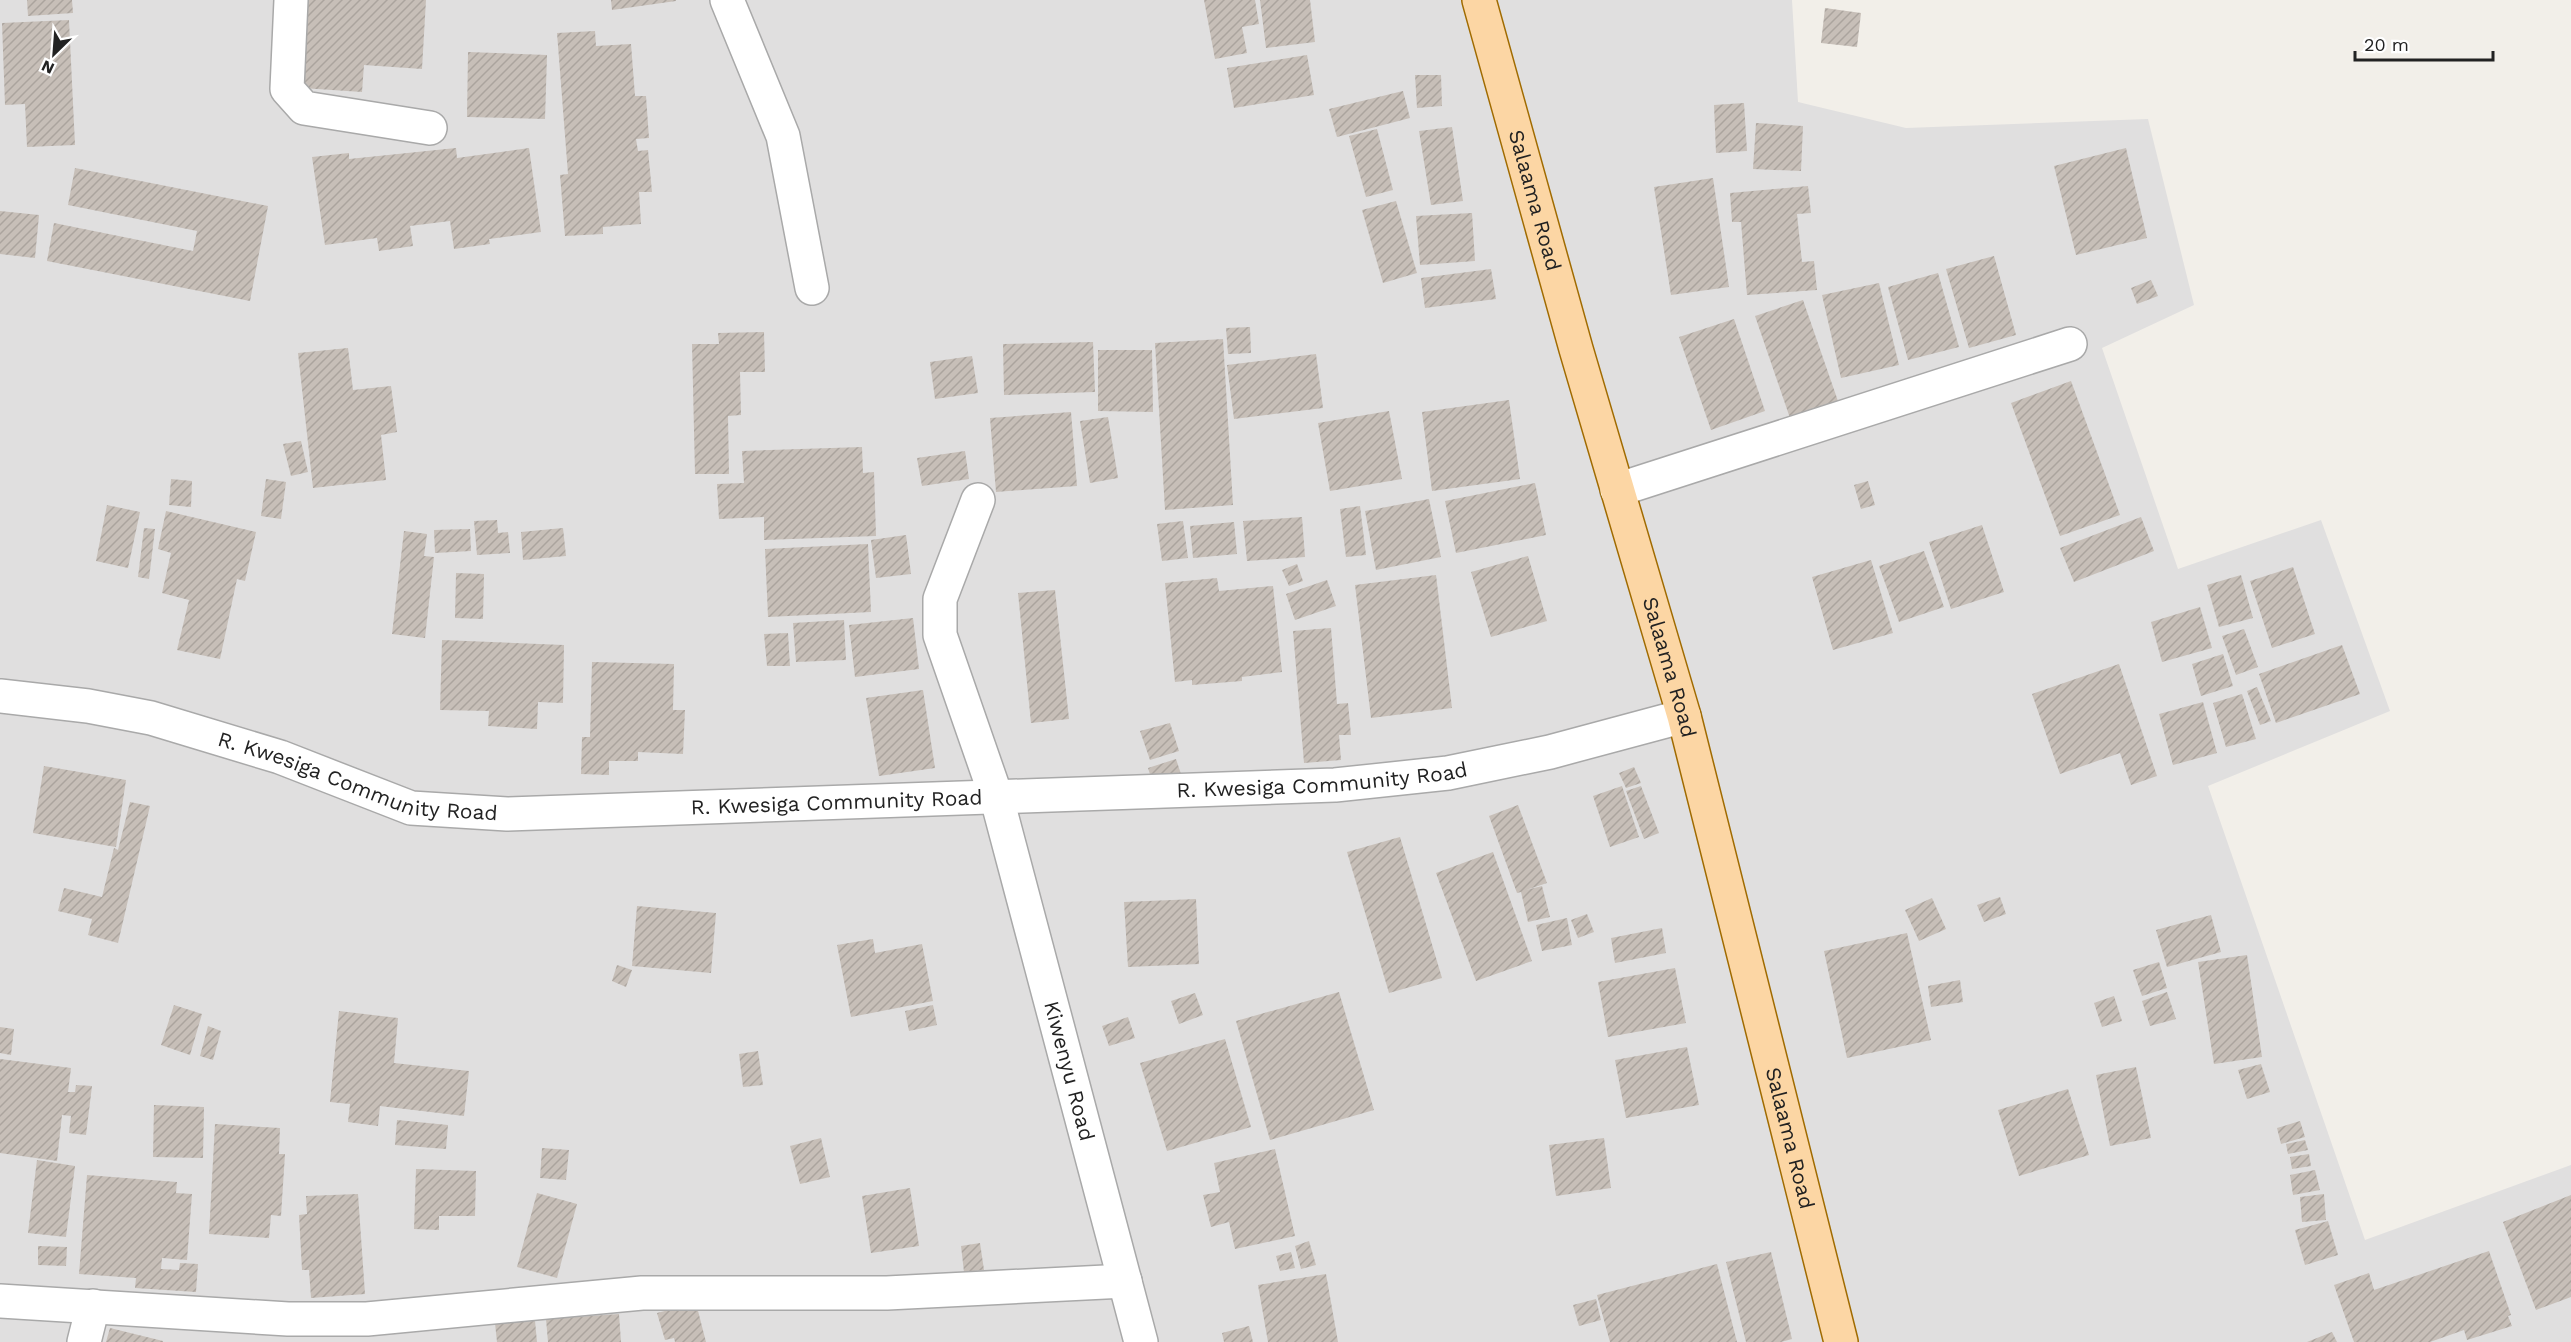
<svg xmlns="http://www.w3.org/2000/svg" width="2571" height="1342" font-family="'Work Sans',sans-serif">
	<style>
		.residential { fill: #e0dfdf }
		.building { fill: url(#building-hatch) }
		.lines { fill: none; stroke-linecap: round; stroke-linejoin: round }
		.minor-casing { stroke: #a9a9a9; stroke-width: 36 }
		.major-casing { stroke: #a06b00; stroke-width: 36 }
		.minor { stroke: #fff; stroke-width: 33 }
		.major { stroke: #fcd6a4; stroke-width: 33 }
		.labels { text-anchor: middle; stroke-width: 6; stroke-linejoin: round; paint-order: stroke }
		.street-label { font-size: 21px; fill: #222; stroke: #fff }
	</style>
	<defs>
		<pattern id="building-hatch" width="6" height="6" patternUnits="userSpaceOnUse" patternTransform="scale(1.5)"><rect width="6" height="6" fill="#c7bfb8"/><path d="M-1 1l2-2M0 6l6-6M5 7l2-2" fill="none" stroke="#aba49e"/></pattern>
	</defs>
	<rect width="100%" height="100%" fill="#f2efe9"/>
	<!-- residential -->
	<polygon class="residential" points="0,0 1792,0 1798,102 1906,128 2148,119 2194,305 2102,348 2178,569 2321,520 2390,711 2208,786 2365,1240 2571,1165 2571,1342 0,1342"/>
	<!-- building -->
	<g class="building">
		<polygon points="27,0 72,0 73,13 28,16"/>
		<polygon points="308,0 426,0 422,69 364,65 362,92 302,88"/>
		<polygon points="611,0 676,0 676,1 612,10"/>
		<polygon points="1204,0 1255,0 1259,24 1242,27 1247,53 1215,59"/>
		<polygon points="1260,0 1310,0 1315,42 1266,48"/>
		<polygon points="1825,8 1861,13 1857,47 1821,43"/>
		<polygon points="69,20 75,145 27,147 25,104 5,105 2,23"/>
		<polygon points="595,31 596,46 631,44 635,96 646,96 649,138 636,139 638,151 648,150 652,192 639,192 641,224 603,227 603,234 565,236 560,175 568,174 557,33"/>
		<polygon points="468,52 547,55 545,119 467,117"/>
		<polygon points="1307,55 1314,95 1234,108 1227,68"/>
		<polygon points="1415,75 1441,75 1442,106 1417,108"/>
		<polygon points="1403,91 1410,118 1337,137 1329,109"/>
		<polygon points="1744,103 1747,151 1716,153 1714,105"/>
		<polygon points="1756,123 1803,126 1801,171 1753,169"/>
		<polygon points="1452,127 1463,201 1431,205 1419,131"/>
		<polygon points="1377,129 1393,190 1366,197 1349,136"/>
		<polygon points="456,148 457,158 529,148 541,232 489,239 490,244 454,249 450,221 410,226 413,246 379,251 377,238 325,245 312,157 349,153 349,159"/>
		<polygon points="2126,148 2147,238 2076,255 2054,166"/>
		<polygon points="75,168 268,206 250,301 47,261 54,223 193,251 197,231 68,205"/>
		<polygon points="1713,178 1729,287 1671,295 1654,187"/>
		<polygon points="1808,186 1811,213 1797,214 1802,262 1814,261 1817,290 1747,295 1741,222 1732,222 1730,193"/>
		<polygon points="1396,201 1417,273 1383,283 1362,210"/>
		<polygon points="0,211 39,215 35,258 0,254"/>
		<polygon points="1472,213 1475,261 1420,265 1416,216"/>
		<polygon points="1994,256 2016,335 1969,348 1946,269"/>
		<polygon points="1491,269 1496,299 1425,308 1421,278"/>
		<polygon points="1938,273 1959,347 1908,360 1888,287"/>
		<polygon points="2151,280 2158,296 2137,304 2131,288"/>
		<polygon points="1879,283 1899,365 1841,378 1822,295"/>
		<polygon points="1803,300 1839,404 1791,421 1755,316"/>
		<polygon points="1734,319 1765,411 1711,430 1679,337"/>
		<polygon points="1250,327 1251,353 1228,354 1226,328"/>
		<polygon points="764,332 765,372 740,372 741,415 728,416 729,474 695,474 692,344 719,344 718,333"/>
		<polygon points="1223,339 1233,505 1165,510 1155,343"/>
		<polygon points="1093,342 1095,392 1004,395 1003,344"/>
		<polygon points="348,348 353,390 391,386 397,432 381,435 386,480 313,488 298,353"/>
		<polygon points="1098,350 1152,350 1153,412 1098,411"/>
		<polygon points="1316,354 1323,408 1234,419 1227,365"/>
		<polygon points="972,356 978,393 935,399 930,362"/>
		<polygon points="2071,381 2120,515 2060,536 2011,403"/>
		<polygon points="1509,400 1520,479 1432,491 1422,412"/>
		<polygon points="1389,411 1402,479 1330,491 1318,423"/>
		<polygon points="1071,412 1077,486 996,492 990,418"/>
		<polygon points="1108,417 1118,478 1090,483 1080,421"/>
		<polygon points="301,441 308,472 291,476 283,444"/>
		<polygon points="862,447 863,473 874,472 876,536 764,540 764,517 719,519 717,484 744,483 742,451"/>
		<polygon points="965,451 969,479 922,486 917,458"/>
		<polygon points="171,479 192,481 191,507 169,505"/>
		<polygon points="266,479 286,482 281,519 261,516"/>
		<polygon points="1868,481 1875,505 1861,509 1854,485"/>
		<polygon points="1535,483 1546,535 1456,553 1445,501"/>
		<polygon points="1429,499 1441,557 1376,570 1365,511"/>
		<polygon points="107,505 140,512 128,568 96,561"/>
		<polygon points="1360,506 1366,555 1346,557 1340,509"/>
		<polygon points="166,511 256,532 245,581 237,579 220,659 177,650 189,600 162,593 171,553 158,549"/>
		<polygon points="1302,517 1305,557 1247,561 1243,521"/>
		<polygon points="2141,517 2154,551 2074,582 2060,548"/>
		<polygon points="497,520 498,533 508,532 510,553 477,555 474,521"/>
		<polygon points="1183,521 1188,558 1162,561 1157,524"/>
		<polygon points="1234,522 1237,554 1193,558 1190,526"/>
		<polygon points="1982,525 2004,592 1951,609 1929,542"/>
		<polygon points="144,528 155,529 149,579 138,577"/>
		<polygon points="563,528 566,556 523,560 521,532"/>
		<polygon points="470,529 471,551 435,553 434,530"/>
		<polygon points="404,531 427,534 424,556 434,557 425,638 392,634"/>
		<polygon points="906,535 911,574 876,578 871,540"/>
		<polygon points="868,544 871,612 768,617 765,549"/>
		<polygon points="1924,551 1944,607 1899,622 1879,566"/>
		<polygon points="1528,556 1547,621 1491,637 1471,572"/>
		<polygon points="1871,560 1893,633 1833,650 1812,577"/>
		<polygon points="1297,564 1303,581 1289,586 1282,570"/>
		<polygon points="2293,567 2315,634 2272,648 2250,581"/>
		<polygon points="456,573 484,574 483,619 455,618"/>
		<polygon points="1436,575 1452,708 1371,718 1355,585"/>
		<polygon points="2241,575 2253,618 2219,627 2207,585"/>
		<polygon points="1217,578 1219,591 1273,586 1282,672 1242,677 1242,681 1192,685 1192,680 1175,682 1165,583"/>
		<polygon points="1327,580 1336,606 1295,620 1286,594"/>
		<polygon points="1055,590 1069,719 1031,723 1018,593"/>
		<polygon points="2200,607 2212,648 2162,662 2151,622"/>
		<polygon points="913,618 919,669 855,677 849,625"/>
		<polygon points="844,620 846,660 796,662 793,623"/>
		<polygon points="1331,628 1337,704 1348,703 1351,735 1339,735 1341,760 1304,763 1293,631"/>
		<polygon points="2244,629 2258,667 2236,675 2222,636"/>
		<polygon points="788,633 790,666 767,666 764,634"/>
		<polygon points="442,640 564,645 563,703 538,702 537,729 488,726 489,711 440,710"/>
		<polygon points="2342,645 2360,694 2276,723 2259,674"/>
		<polygon points="2223,654 2233,686 2201,696 2192,664"/>
		<polygon points="592,662 674,664 673,710 685,710 683,754 638,752 638,761 609,761 609,775 581,774 582,737 590,737"/>
		<polygon points="2119,664 2157,776 2131,785 2120,753 2060,774 2032,694"/>
		<polygon points="2257,687 2271,721 2260,725 2247,691"/>
		<polygon points="923,690 935,768 879,776 866,698"/>
		<polygon points="2242,694 2256,739 2226,747 2213,703"/>
		<polygon points="2203,702 2217,753 2173,765 2159,714"/>
		<polygon points="1170,723 1179,751 1150,760 1140,731"/>
		<polygon points="1176,759 1183,780 1155,790 1148,768"/>
		<polygon points="44,766 126,780 116,847 33,833"/>
		<polygon points="1634,767 1641,783 1626,788 1619,773"/>
		<polygon points="1622,786 1639,837 1610,847 1593,796"/>
		<polygon points="1641,786 1659,833 1644,839 1626,791"/>
		<polygon points="130,802 150,806 118,943 88,935 92,919 58,911 64,888 102,897 114,848 118,850"/>
		<polygon points="1518,805 1547,883 1526,890 1542,886 1550,917 1528,922 1521,892 1517,893 1489,816"/>
		<polygon points="1400,837 1442,978 1389,993 1347,852"/>
		<polygon points="1493,852 1532,961 1476,981 1436,873"/>
		<polygon points="2000,897 2006,914 1984,922 1977,905"/>
		<polygon points="1932,898 1946,929 1919,941 1905,910"/>
		<polygon points="1196,899 1199,964 1128,967 1124,902"/>
		<polygon points="637,906 716,913 711,973 632,966"/>
		<polygon points="1587,914 1594,932 1578,938 1571,920"/>
		<polygon points="2211,915 2221,952 2167,967 2156,930"/>
		<polygon points="1567,918 1572,945 1542,951 1536,925"/>
		<polygon points="1662,928 1666,953 1615,963 1611,938"/>
		<polygon points="1907,933 1931,1040 1847,1058 1824,951"/>
		<polygon points="873,939 875,953 922,944 933,1001 851,1017 837,945"/>
		<polygon points="2247,955 2262,1057 2214,1064 2198,962"/>
		<polygon points="2159,962 2167,988 2142,996 2133,970"/>
		<polygon points="617,965 632,970 626,987 612,981"/>
		<polygon points="1675,968 1686,1023 1608,1037 1598,982"/>
		<polygon points="1960,980 1963,1002 1931,1007 1928,986"/>
		<polygon points="1339,992 1374,1110 1270,1140 1236,1021"/>
		<polygon points="2167,992 2176,1019 2150,1026 2142,1001"/>
		<polygon points="1195,993 1203,1015 1179,1024 1171,1001"/>
		<polygon points="2114,996 2122,1021 2102,1027 2094,1003"/>
		<polygon points="174,1005 202,1014 190,1055 161,1045"/>
		<polygon points="933,1005 937,1025 909,1031 905,1011"/>
		<polygon points="339,1011 398,1018 394,1063 469,1071 464,1116 380,1106 378,1126 348,1122 350,1104 330,1102"/>
		<polygon points="1128,1017 1135,1038 1109,1046 1102,1026"/>
		<polygon points="208,1026 221,1031 213,1060 200,1056"/>
		<polygon points="0,1027 14,1029 11,1055 0,1053"/>
		<polygon points="1225,1039 1251,1127 1167,1151 1140,1063"/>
		<polygon points="1687,1047 1699,1105 1626,1118 1615,1060"/>
		<polygon points="758,1051 763,1085 743,1087 739,1054"/>
		<polygon points="0,1059 71,1068 68,1092 75,1092 76,1085 92,1086 86,1135 69,1133 71,1116 62,1115 57,1161 0,1153"/>
		<polygon points="2261,1064 2270,1092 2247,1099 2238,1070"/>
		<polygon points="2136,1067 2151,1138 2110,1146 2096,1075"/>
		<polygon points="2068,1089 2089,1155 2019,1176 1998,1110"/>
		<polygon points="154,1105 204,1107 203,1158 153,1157"/>
		<polygon points="397,1120 448,1125 446,1149 395,1145"/>
		<polygon points="2300,1121 2305,1137 2281,1144 2277,1128"/>
		<polygon points="215,1124 280,1128 279,1154 285,1154 281,1216 271,1215 269,1238 209,1234"/>
		<polygon points="821,1138 830,1177 800,1184 790,1146"/>
		<polygon points="1604,1138 1611,1188 1556,1196 1549,1145"/>
		<polygon points="2305,1140 2308,1150 2288,1154 2286,1144"/>
		<polygon points="542,1148 569,1150 566,1180 540,1178"/>
		<polygon points="1275,1149 1295,1236 1235,1249 1229,1222 1211,1227 1203,1195 1220,1192 1214,1163"/>
		<polygon points="2309,1154 2311,1166 2292,1169 2290,1157"/>
		<polygon points="37,1160 75,1166 66,1237 28,1233"/>
		<polygon points="416,1169 476,1171 475,1216 439,1216 439,1230 414,1229"/>
		<polygon points="2315,1170 2320,1190 2293,1195 2290,1175"/>
		<polygon points="87,1175 177,1182 176,1193 192,1194 187,1260 162,1258 161,1269 179,1270 180,1263 198,1264 196,1292 135,1288 136,1278 79,1274"/>
		<polygon points="910,1188 919,1246 871,1253 862,1196"/>
		<polygon points="537,1193 577,1204 557,1278 517,1267"/>
		<polygon points="358,1194 365,1294 311,1298 309,1270 302,1270 299,1215 307,1214 306,1196"/>
		<polygon points="2324,1194 2326,1220 2302,1222 2300,1197"/>
		<polygon points="2571,1195 2571,1297 2536,1310 2503,1222"/>
		<polygon points="2328,1221 2338,1255 2305,1265 2295,1230"/>
		<polygon points="1309,1241 1316,1265 1301,1269 1295,1246"/>
		<polygon points="980,1243 984,1270 964,1272 961,1246"/>
		<polygon points="38,1246 67,1247 66,1266 38,1265"/>
		<polygon points="2489,1251 2511,1315 2508,1316 2512,1326 2467,1340 2464,1330 2430,1342 2354,1342 2334,1285 2369,1273 2374,1290"/>
		<polygon points="1291,1252 1295,1268 1280,1271 1276,1256"/>
		<polygon points="1771,1252 1792,1339 1781,1342 1746,1342 1726,1262"/>
		<polygon points="1717,1264 1737,1342 1610,1342 1597,1295"/>
		<polygon points="1326,1274 1338,1342 1268,1342 1258,1285"/>
		<polygon points="1596,1299 1601,1320 1579,1326 1573,1305"/>
		<polygon points="696,1303 706,1342 675,1342 674,1338 665,1340 657,1313"/>
		<polygon points="619,1314 621,1342 548,1342 546,1319"/>
		<polygon points="535,1321 537,1342 497,1342 495,1323"/>
		<polygon points="1249,1326 1253,1342 1224,1342 1222,1333"/>
		<polygon points="110,1328 163,1341 163,1342 106,1342"/>
		<polygon points="2332,1332 2337,1342 2307,1342"/>
	</g>
	<g class="lines">
		<!-- minor casing -->
		<g class="minor-casing">
			<g id="minor">
				<polyline points="291,0 287,89 304,108 430,128"/>
				<polyline points="727,0 783,136 812,288"/>
				<polyline points="1617,490 2070,344"/>
				<path id="s1" d="M978,500L940,599V635L997,799L1141,1342"/>
				<path id="s2" d="M0,696L88,706L151,718L280,757L411,808L507,814L1335,785L1448,773L1550,752L1684,716"/>
				<polyline points="0,1301 288,1319 367,1319 642,1293 887,1293 1125,1281"/>
				<polyline points="84,1342 93,1306"/>
			</g>
		</g>
		<!-- major casing -->
		<g class="major-casing">
			<g id="major">
				<path id="s3" d="M1479,0L1576,349L1684,716L1841,1342"/>
			</g>
		</g>
		<!-- minor -->
		<use href="#minor" class="minor"/>
		<!-- major -->
		<use href="#major" class="major"/>
	</g>
	<g class="labels">
		<!-- street labels -->
		<g class="street-label">
			<text dy="7" stroke="none"><textPath href="#s3" startOffset="208">Salaama Road</textPath></text>
			<text dy="7" stroke="none"><textPath href="#s3" startOffset="694">Salaama Road</textPath></text>
			<text dy="7" stroke="none"><textPath href="#s2" startOffset="369">R. Kwesiga Community Road</textPath></text>
			<text dy="7" stroke="none"><textPath href="#s2" startOffset="1340">R. Kwesiga Community Road</textPath></text>
			<text dy="7" stroke="none"><textPath href="#s2" startOffset="854">R. Kwesiga Community Road</textPath></text>
			<text dy="7" stroke="none"><textPath href="#s1" startOffset="597">Kiwenyu Road</textPath></text>
			<text dy="7" stroke="none"><textPath href="#s3" startOffset="1180">Salaama Road</textPath></text>
		</g>
	</g>
	<!-- north arrow -->
	<g transform="translate(54 54) rotate(205)" stroke="#ffffff" stroke-width="4.5" paint-order="stroke">
	<path d="M0-4.5L10 22L0 15L-10 22Z" fill="#222222"/>
	<text y="-9" font-size="16" font-weight="bold" text-anchor="middle" fill="#222222">N</text>
	</g>
	<!-- scale -->
	<path d="M2355 51v9h138v-9" fill="none" stroke="#222222" stroke-width="3"/>
	<text x="2364" y="51" font-size="18" fill="#222222" stroke="#ffffff" stroke-width="4.5" paint-order="stroke">20 m</text>
</svg>
